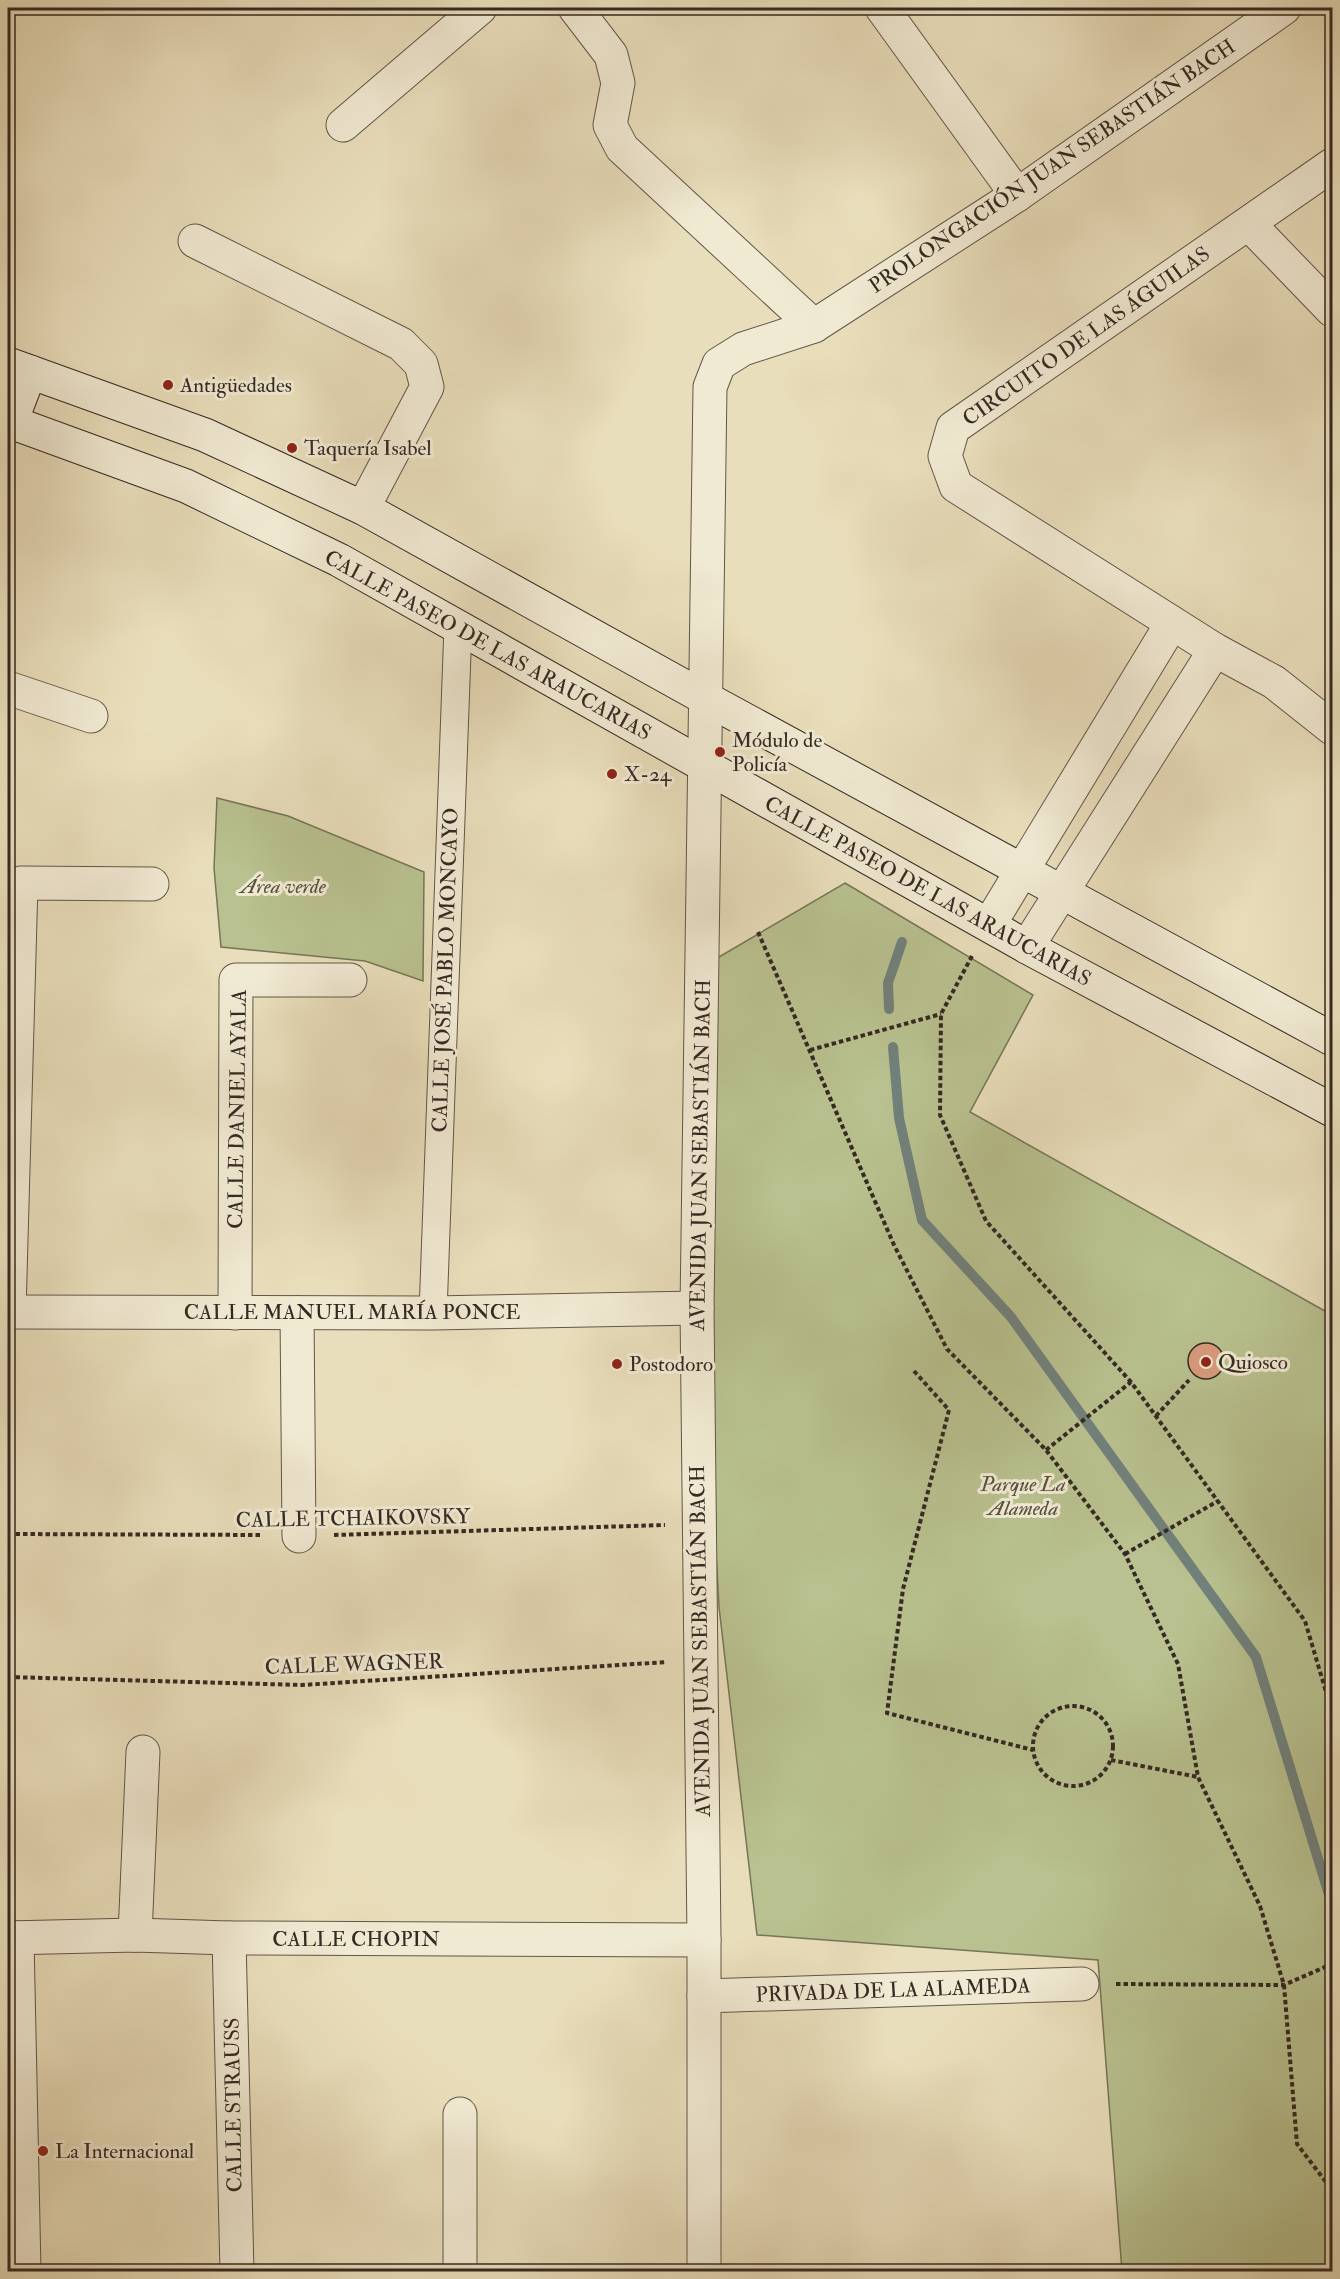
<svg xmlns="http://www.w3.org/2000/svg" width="1340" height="2279" font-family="'IM FELL Double Pica',serif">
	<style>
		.green { fill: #b8c18f; stroke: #767559; stroke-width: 1.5 }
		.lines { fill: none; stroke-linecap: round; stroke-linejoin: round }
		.stream { stroke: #71817c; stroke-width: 10 }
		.building { fill: #d89a7b; stroke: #342923; stroke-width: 1.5 }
		.pedestrian-casing { stroke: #615649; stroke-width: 29 }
		.minor-casing { stroke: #615649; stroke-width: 35 }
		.tertiary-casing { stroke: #615649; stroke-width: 35 }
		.secondary-casing { stroke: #342923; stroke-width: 35 }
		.path { stroke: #342923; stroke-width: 4; stroke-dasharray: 4.5 3; stroke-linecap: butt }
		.pedestrian { stroke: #f1ead3; stroke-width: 27 }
		.minor { stroke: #f1ead3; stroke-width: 33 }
		.tertiary { stroke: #f1ead3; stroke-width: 33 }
		.secondary { stroke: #f1ead3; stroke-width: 33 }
		.poi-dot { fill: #8f2418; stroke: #f1ead3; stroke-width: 2 }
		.labels { text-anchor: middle; stroke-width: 6; stroke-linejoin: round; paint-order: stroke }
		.street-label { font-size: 21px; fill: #342923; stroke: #f1ead3 }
		.poi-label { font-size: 21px; fill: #342923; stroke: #f1ead3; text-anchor: start }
		.park-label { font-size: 21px; font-style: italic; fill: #554f3e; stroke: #f1ead3 }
	</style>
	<rect width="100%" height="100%" fill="#e9debb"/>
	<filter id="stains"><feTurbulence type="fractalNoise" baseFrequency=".00333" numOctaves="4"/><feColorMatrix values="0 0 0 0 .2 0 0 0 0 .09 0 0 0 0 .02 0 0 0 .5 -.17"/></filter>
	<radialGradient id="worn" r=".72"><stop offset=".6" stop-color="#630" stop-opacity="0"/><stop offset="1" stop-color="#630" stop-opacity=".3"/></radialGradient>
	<!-- green -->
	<g class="green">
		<polygon points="217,798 288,816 424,872 423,981 365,961 221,947 214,868"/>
		<polygon points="845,883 1033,995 970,1112 1332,1315 1332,2271 1122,2271 1098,1960 757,1935 719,1607 702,1300 707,964"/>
	</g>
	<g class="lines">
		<!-- stream -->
		<g class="stream">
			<polyline points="889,1009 888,983 902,942"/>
			<polyline points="893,1047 899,1118 922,1220 1011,1317 1256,1657 1331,1901 1332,1918"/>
		</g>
	</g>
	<!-- building -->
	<circle class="building" cx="1206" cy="1361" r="18"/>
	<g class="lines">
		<!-- pedestrian casing -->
		<g class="pedestrian-casing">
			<polyline id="pedestrian" points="433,1313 458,626"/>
		</g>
		<!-- minor casing -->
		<g class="minor-casing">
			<g id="minor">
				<polyline points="575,8 611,55 618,83 610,125 622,148 814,326"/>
				<polyline points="882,8 1017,195"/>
				<polyline points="343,125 480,8"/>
				<polyline points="1332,165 953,428 945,456 956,486 1215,650 1274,682 1332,728"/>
				<polyline points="1249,224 1332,310"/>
				<polyline points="195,241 401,344 421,364 427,387 363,508"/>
				<polyline points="8,688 91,716"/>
				<polyline points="989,925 1172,623"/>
				<polyline points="1027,947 1215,650"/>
				<polyline points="8,1312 433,1313 697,1308"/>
				<polyline points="9,1312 21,883 152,884"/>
				<polyline points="235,1313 236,980 350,980"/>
				<polyline points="297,1313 299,1536"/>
				<polyline points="135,1935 143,1752"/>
				<polyline points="8,1938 135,1935 229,1938 704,1940"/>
				<polyline points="17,1938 24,2272"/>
				<polyline points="229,1938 237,2272"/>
				<polyline points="704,1996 1082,1984"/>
				<polyline points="460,2272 460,2114"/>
			</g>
		</g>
		<!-- tertiary casing -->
		<g class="tertiary-casing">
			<polyline id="tertiary" points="704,2272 704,1940 697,1308 710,387 719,364 743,349 814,326 1017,195 1284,8"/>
		</g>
		<!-- secondary casing -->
		<g class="secondary-casing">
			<g id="secondary">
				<polyline points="8,364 205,435 363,508 705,698 1332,1039"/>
				<polyline points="8,421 186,486 339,560 1027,947 1332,1110"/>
				<polyline points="11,422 30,372"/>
			</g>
		</g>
		<!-- path -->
		<g class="path">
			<polyline points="758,932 894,1245 947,1349 1046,1450 1125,1554 1178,1664 1198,1777 1260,1906 1284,1985 1297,2144 1332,2190"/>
			<polyline points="972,956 941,1014 940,1115 986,1221 1131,1382 1305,1621 1332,1712"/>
			<polyline points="810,1050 941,1014"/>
			<polyline points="914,1371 949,1410 903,1589 887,1713 1033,1750"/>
			<polyline points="1156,1416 1189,1380"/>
			<polyline points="1046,1450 1131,1382"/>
			<polyline points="8,1534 263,1535"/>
			<polyline points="334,1535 665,1525"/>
			<polyline points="1125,1554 1218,1501"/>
			<polyline points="8,1677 302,1685 667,1662"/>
			<circle cx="1073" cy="1746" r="40"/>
			<polyline points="1111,1760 1198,1777"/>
			<polyline points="1116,1984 1284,1985 1332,1964"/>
		</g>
		<!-- pedestrian -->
		<use href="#pedestrian" class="pedestrian"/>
		<!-- minor -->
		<use href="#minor" class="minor"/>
		<!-- tertiary -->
		<use href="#tertiary" class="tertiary"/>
		<!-- secondary -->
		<use href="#secondary" class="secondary"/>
	</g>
	<!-- markers -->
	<g class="poi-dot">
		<circle cx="168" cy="385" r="6"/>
		<circle cx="292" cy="448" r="6"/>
		<circle cx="720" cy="752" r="6"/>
		<circle cx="612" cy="774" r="6"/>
		<circle cx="1206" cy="1362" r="6"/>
		<circle cx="617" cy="1364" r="6"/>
		<circle cx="43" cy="2151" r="6"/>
	</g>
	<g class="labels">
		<!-- street labels -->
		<g class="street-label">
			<text transform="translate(1052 166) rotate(-34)" y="7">PROLONGACIÓN JUAN SEBASTIÁN BACH</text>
			<text transform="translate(1086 336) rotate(-35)" y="7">CIRCUITO DE LAS ÁGUILAS</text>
			<text transform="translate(488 645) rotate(29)" y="7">CALLE PASEO DE LAS ARAUCARIAS</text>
			<text transform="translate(928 891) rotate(29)" y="7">CALLE PASEO DE LAS ARAUCARIAS</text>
			<text transform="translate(445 970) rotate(-88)" y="7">CALLE JOSÉ PABLO MONCAYO</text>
			<text transform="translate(237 1109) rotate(-89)" y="7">CALLE DANIEL AYALA</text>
			<text transform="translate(700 1155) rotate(-89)" y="7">AVENIDA JUAN SEBASTIÁN BACH</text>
			<text x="352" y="1319">CALLE MANUEL MARÍA PONCE</text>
			<text transform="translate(353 1518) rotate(-1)" y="7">CALLE TCHAIKOVSKY</text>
			<text transform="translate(700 1641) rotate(-91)" y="7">AVENIDA JUAN SEBASTIÁN BACH</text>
			<text transform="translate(354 1664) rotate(-2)" y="7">CALLE WAGNER</text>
			<text x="356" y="1946">CALLE CHOPIN</text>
			<text transform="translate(893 1990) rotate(-2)" y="7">PRIVADA DE LA ALAMEDA</text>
			<text transform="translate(233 2105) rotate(-91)" y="7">CALLE STRAUSS</text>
		</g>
		<!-- poi labels -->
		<g class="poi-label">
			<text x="180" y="392">Antigüedades</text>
			<text x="304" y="455">Taquería Isabel</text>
			<text x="732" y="747">Módulo de<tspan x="732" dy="24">Policía</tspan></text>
			<text x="624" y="781">X-24</text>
			<text x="1218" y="1369">Quiosco</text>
			<text x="629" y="1371">Postodoro</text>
			<text x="55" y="2158">La Internacional</text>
		</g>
		<!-- park labels -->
		<g class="park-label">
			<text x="283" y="893">Área verde</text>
			<text x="1023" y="1491">Parque La<tspan x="1023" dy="24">Alameda</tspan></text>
		</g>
	</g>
	<!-- margin -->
	<rect width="1340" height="2279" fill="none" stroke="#e9debb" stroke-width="30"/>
	<rect x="9" y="9" width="1322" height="2261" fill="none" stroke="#342923" stroke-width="3"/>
	<rect x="15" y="15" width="1310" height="2249" fill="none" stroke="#342923" stroke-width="1.5"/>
	<rect width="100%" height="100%" filter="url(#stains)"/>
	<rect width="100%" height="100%" fill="url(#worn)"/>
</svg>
